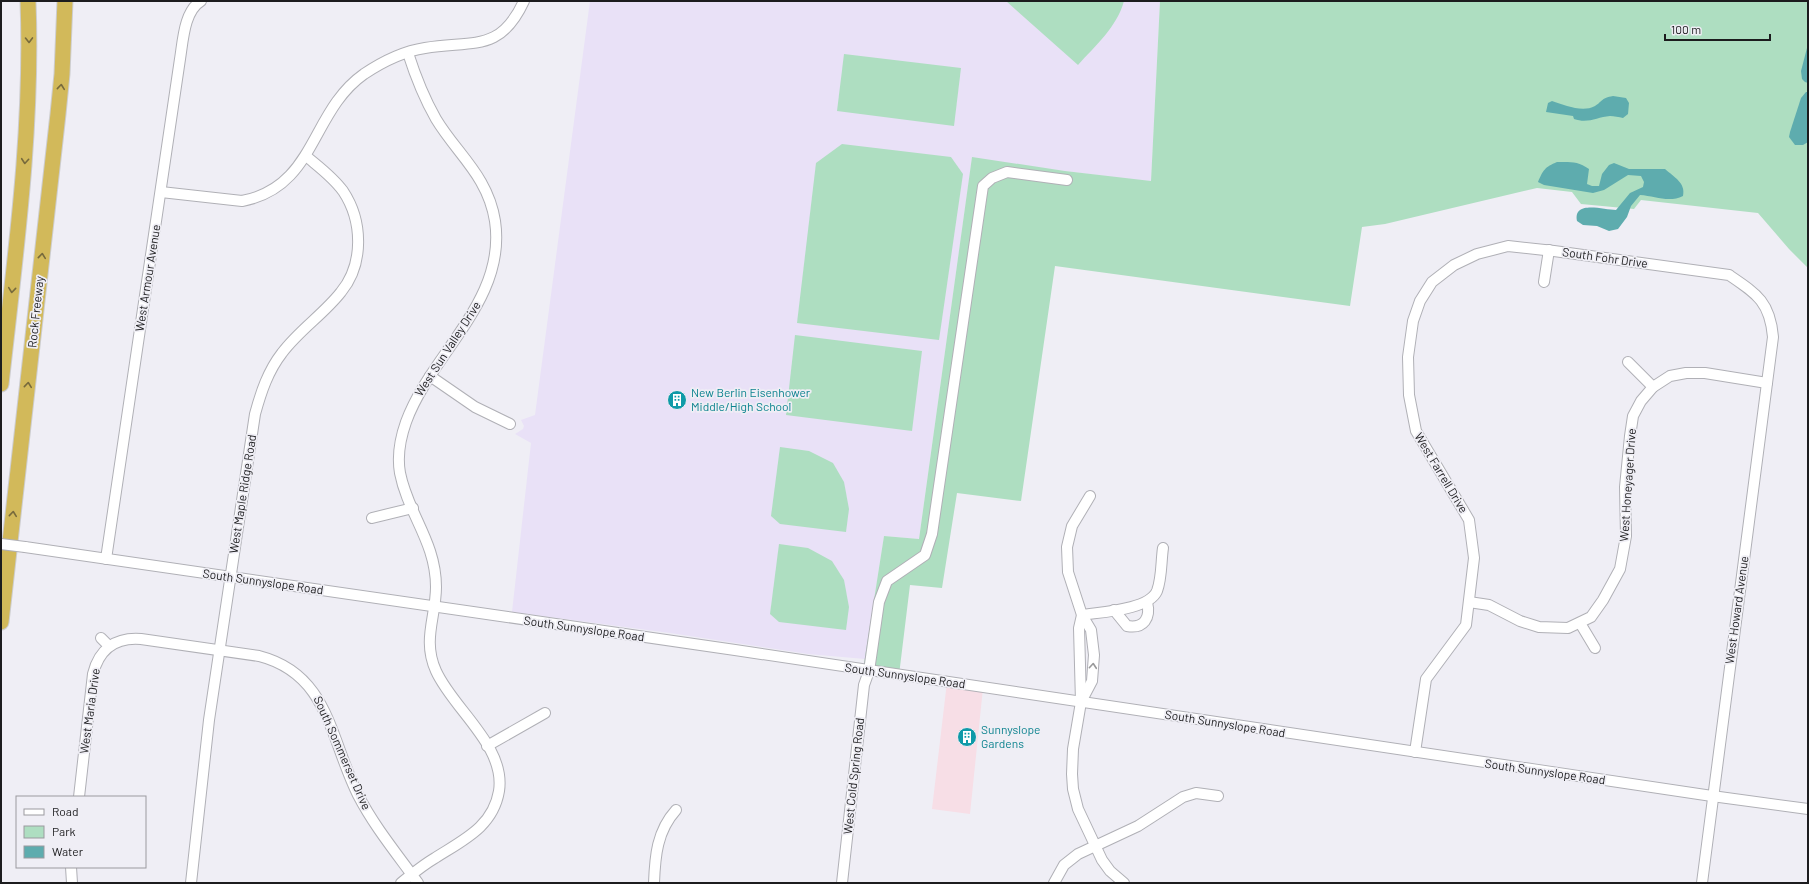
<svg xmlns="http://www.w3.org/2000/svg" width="1809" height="884" font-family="Barlow,sans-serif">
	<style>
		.commercial { fill: #f7dee6 }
		.education { fill: #e9e1f7 }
		.green { fill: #aedec1 }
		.water { fill: #5eacae }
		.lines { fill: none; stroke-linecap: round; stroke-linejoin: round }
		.minor-casing { stroke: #b0b0b6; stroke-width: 12 }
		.highway-casing { stroke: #cdcdce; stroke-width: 17 }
		.minor { stroke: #fff; stroke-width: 10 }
		.highway { stroke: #d2b95a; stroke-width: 15 }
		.minor-bridge-casing { stroke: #b0b0b6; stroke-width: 12; stroke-linecap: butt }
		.minor-bridge { stroke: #fff; stroke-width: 10 }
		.oneway { stroke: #776a3c }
		.oneway2 { stroke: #99999a }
		.labels { text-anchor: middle; stroke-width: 3.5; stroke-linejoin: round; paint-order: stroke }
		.street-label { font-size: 12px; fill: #1c1c1e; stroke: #efeef5 }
		.culture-label { font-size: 12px; fill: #0d838f; stroke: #efeef5; text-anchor: start }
	</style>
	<rect width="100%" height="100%" fill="#efeef5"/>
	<!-- commercial -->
	<polygon class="commercial" points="947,682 983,688 970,814 932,809"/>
	<!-- education -->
	<polygon class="education" points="590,1 1160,1 1151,182 1065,171 972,158 919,539 884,536 865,659 808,654 670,633 512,612 531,443 515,434 523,429 524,426 521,420 535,415"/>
	<!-- green -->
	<g class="green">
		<path d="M1006,1H1124C1117,27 1095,46 1078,65Z"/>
		<polygon points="1160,1 1808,1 1808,268 1789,249 1758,213 1641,200 1634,209 1581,204 1572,192 1537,188 1385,224 1362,227 1350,306 1055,266 1021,501 957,493 942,588 910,585 899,675 863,670 884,536 919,539 972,157 1065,171 1151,181"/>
		<polygon points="844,54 961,68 954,126 837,111"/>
		<polygon points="842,144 951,157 963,174 939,340 797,323 816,163"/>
		<polygon points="795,335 922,351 912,431 786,415"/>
		<polygon points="780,447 809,451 833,463 844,482 849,509 846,532 780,524 771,516"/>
		<polygon points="779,544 808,548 832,561 844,580 849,607 846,630 779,622 770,614"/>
	</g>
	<!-- water -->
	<g class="water">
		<polygon points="1808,14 1808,83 1805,82 1802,79 1801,71 1807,48"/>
		<polygon points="1806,92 1808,92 1808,142 1803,145 1795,145 1789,137 1790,132 1801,98"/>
		<path d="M1613,96L1626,98L1629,103L1628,114L1623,118C1619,117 1614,116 1610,116C1597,117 1588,124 1574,119L1573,116L1546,112L1548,103L1552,101C1565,105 1582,113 1595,106C1603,101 1601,98 1613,96Z"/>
		<path d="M1557,162C1570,162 1578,161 1589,169L1587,184L1592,186H1599L1602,174L1609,165L1614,163L1629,169H1665C1674,177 1686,183 1683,196C1669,203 1655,196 1640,195L1631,206L1627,217L1618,229L1609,231L1597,226L1583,225L1577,221C1573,200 1603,210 1616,210L1630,193L1643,187L1644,182L1641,176L1628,175L1604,190L1593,193L1544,185L1538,182C1543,170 1545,167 1557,162Z"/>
	</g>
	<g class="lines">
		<!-- minor casing -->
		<g class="minor-casing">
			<g id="minor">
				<path d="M161,192L242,201C316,187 310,112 364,74C382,62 405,51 425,48C473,40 500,53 524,1"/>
				<polyline points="1544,282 1549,250"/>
				<polyline points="1628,362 1653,387"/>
				<polyline points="430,376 475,407 510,424"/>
				<polyline points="372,518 413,508"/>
				<polyline points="25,547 735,650 1712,796 1808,809"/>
				<path d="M106,559L180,59C183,41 184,11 201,1"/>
				<polyline points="1469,602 1489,605 1520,621 1539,627 1568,628 1591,617 1603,600 1620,569 1626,536 1625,487 1630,436 1633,416 1641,401 1653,387 1670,376 1686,373 1705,373 1767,383"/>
				<path d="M1114,610L1127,626C1144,629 1151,618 1147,602"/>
				<polyline points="1082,615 1079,628 1081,702 1073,749 1072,774 1073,789 1078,809 1102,860 1110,871 1124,883"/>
				<path d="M1082,615C1100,612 1149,610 1157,591C1162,578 1161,561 1163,548"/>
				<polyline points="1580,623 1595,648"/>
				<polyline points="101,638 109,646"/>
				<polyline points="1081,702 1092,681 1094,655 1091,630 1082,615 1068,572 1067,547 1072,526 1090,496"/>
				<polyline points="487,746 545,713"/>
				<path d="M1415,752L1426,679L1466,625L1474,558L1469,520L1416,431L1409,395L1408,357L1413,321L1420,301L1432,282L1454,265L1477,254L1508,246L1554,251L1729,275C1757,294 1770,302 1773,337L1702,883"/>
				<path d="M79,797L93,674C99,649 116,637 141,639L259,656C329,674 330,739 358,795C374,826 397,854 418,883"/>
				<polyline points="71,867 72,883"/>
				<path d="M191,883L209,720L255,414C261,392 268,371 282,353C299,330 324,314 341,292C364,264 363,221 343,191C333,177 319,167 306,156"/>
				<path d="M401,883C412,874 423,865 435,858C463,840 493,827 499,791C506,746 453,709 436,671C422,640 436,617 436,587C436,542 408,514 400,473C397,456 400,439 406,422C431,353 507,301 495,221C488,176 457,154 436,119C424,98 415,75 408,53"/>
				<path d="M654,883C655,856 657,831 676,810"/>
				<polyline points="842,883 864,685 869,671 879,602 887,581 925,555 932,534 983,186 992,178 1007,172 1067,180"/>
				<polyline points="1054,883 1064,865 1078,854 1138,826 1183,797 1196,793 1218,796"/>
			</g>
		</g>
		<!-- highway casing -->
		<g class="highway-casing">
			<g id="highway">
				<path d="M1,384C15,257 33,130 28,1"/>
				<polyline points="1,622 58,114 62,74 65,1"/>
			</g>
		</g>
		<!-- minor -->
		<use href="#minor" class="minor"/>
		<!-- highway -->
		<use href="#highway" class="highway"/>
		<!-- minor-bridge casing -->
		<g class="minor-bridge-casing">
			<polyline id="minor-bridge" points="1,544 25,547"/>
		</g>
		<!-- minor-bridge -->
		<use href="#minor-bridge" class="minor-bridge"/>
	</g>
	<!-- one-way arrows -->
	<defs><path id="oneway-chevron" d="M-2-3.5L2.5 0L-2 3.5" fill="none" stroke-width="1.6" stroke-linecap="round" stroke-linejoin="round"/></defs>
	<g class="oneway">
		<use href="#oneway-chevron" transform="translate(29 40) rotate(89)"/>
		<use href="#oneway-chevron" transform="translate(61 87) rotate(-84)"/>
		<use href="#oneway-chevron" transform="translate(25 161) rotate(95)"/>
		<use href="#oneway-chevron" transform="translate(42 256) rotate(-84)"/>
		<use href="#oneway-chevron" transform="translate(12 290) rotate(96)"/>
		<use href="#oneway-chevron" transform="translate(28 385) rotate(-84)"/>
		<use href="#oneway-chevron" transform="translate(13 514) rotate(-84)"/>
	</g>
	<use class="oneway2" href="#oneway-chevron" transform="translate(1093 666) rotate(-85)"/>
	<!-- icons -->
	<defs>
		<g id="building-disc" transform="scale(1)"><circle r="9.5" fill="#0f9aa8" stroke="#efeef5"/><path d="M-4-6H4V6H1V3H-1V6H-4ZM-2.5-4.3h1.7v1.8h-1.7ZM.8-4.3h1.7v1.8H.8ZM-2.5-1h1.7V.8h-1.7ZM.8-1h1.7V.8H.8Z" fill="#fff"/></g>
	</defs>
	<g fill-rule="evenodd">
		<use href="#building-disc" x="677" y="400"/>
		<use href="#building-disc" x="967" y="737"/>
	</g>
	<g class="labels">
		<!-- street labels -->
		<g class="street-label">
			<text transform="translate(1605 258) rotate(8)" y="4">South Fohr Drive</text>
			<text transform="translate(148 278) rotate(-81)" y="4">West Armour Avenue</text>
			<text transform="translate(36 312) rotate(-84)" y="4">Rock Freeway</text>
			<text transform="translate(448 349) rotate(-57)" y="4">West Sun Valley Drive</text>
			<text transform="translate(1441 473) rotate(59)" y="4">West Farrell Drive</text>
			<text transform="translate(1628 485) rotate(-86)" y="4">West Honeyager Drive</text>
			<text transform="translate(243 494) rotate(-81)" y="4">West Maple Ridge Road</text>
			<text transform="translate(263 582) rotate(8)" y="4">South Sunnyslope Road</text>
			<text transform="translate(1737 610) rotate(-82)" y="4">West Howard Avenue</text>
			<text transform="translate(584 629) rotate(8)" y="4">South Sunnyslope Road</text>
			<text transform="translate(905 676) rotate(8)" y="4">South Sunnyslope Road</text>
			<text transform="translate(90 711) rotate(-82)" y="4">West Maria Drive</text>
			<text transform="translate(1225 724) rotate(9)" y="4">South Sunnyslope Road</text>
			<text transform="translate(342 753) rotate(66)" y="4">South Sommerset Drive</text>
			<text transform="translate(1545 772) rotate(8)" y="4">South Sunnyslope Road</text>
			<text transform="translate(854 776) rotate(-84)" y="4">West Cold Spring Road</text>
		</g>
		<!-- culture labels -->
		<g class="culture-label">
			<text x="691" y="397">New Berlin Eisenhower<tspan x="691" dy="14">Middle/High School</tspan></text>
			<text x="981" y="734">Sunnyslope<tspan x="981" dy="14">Gardens</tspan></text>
		</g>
	</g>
	<!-- border -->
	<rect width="1809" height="884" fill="none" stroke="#1c1c1e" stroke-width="4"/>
	<!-- legend -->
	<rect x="16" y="796" width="130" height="72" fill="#efeef5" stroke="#9b9a9f"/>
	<rect x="24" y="809" width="20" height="6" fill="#ffffff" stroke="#9b9a9f"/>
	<text x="52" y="816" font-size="12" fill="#1c1c1e">Road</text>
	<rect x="24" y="826" width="20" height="12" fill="#aedec1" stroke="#9b9a9f"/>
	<text x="52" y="836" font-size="12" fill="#1c1c1e">Park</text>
	<rect x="24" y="846" width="20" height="12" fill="#5eacae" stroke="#9b9a9f"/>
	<text x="52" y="856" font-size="12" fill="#1c1c1e">Water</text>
	<!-- scale -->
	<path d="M1665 34v6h105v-6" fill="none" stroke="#1c1c1e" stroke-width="2"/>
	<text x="1671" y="34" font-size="12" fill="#1c1c1e" stroke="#efeef5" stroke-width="3" paint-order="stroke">100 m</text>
</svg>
